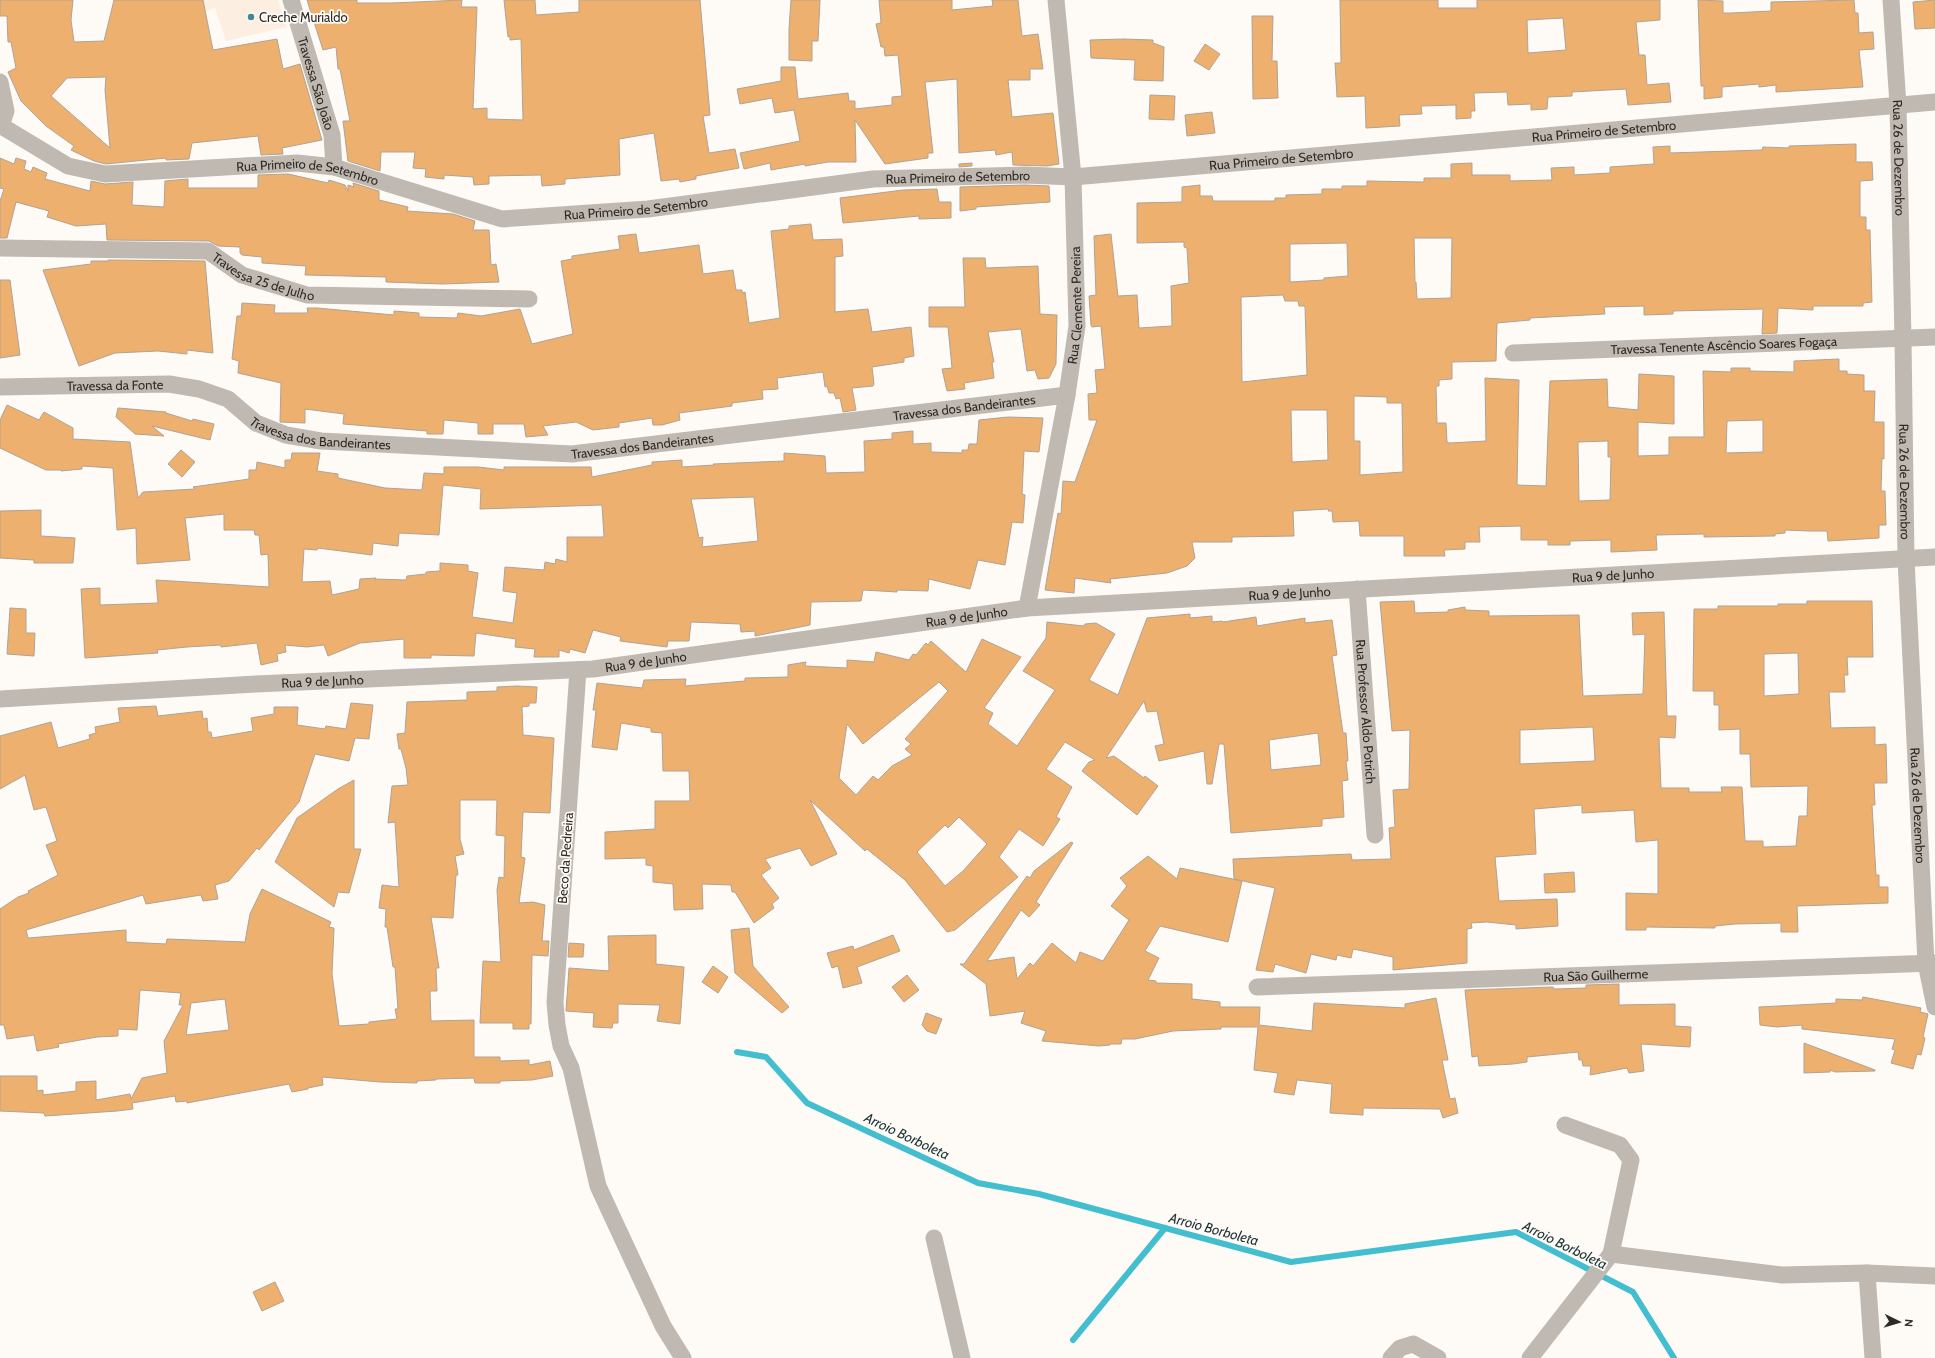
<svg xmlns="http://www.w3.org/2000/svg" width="1935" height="1358" font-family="Cabin,sans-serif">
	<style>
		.built { fill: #fcefe2 }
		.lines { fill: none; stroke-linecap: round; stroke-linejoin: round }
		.stream { stroke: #43becf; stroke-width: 6 }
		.building { fill: #edb06f; stroke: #b1a293; fill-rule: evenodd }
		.minor { stroke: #c0b9b2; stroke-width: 17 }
		.poi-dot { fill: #428892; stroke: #fefbf7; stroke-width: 1.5 }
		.labels { text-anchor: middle; stroke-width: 3.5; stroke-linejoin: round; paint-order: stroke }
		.poi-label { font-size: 13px; fill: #302a24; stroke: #fefbf7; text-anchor: start }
		.street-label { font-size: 13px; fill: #302a24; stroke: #fefbf7 }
		.water-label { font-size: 14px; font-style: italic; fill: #1f3438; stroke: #fefbf7 }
	</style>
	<rect width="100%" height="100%" fill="#fefbf7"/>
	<!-- built -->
	<polygon class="built" points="154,0 278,0 287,27 226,41 215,8 164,27"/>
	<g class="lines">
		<!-- stream -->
		<g class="stream">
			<polyline points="737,1052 766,1057 807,1103 978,1183 1039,1194 1291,1262 1516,1232 1633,1292 1674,1358"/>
			<polyline points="1073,1340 1165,1228"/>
		</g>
	</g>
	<!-- building -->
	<g class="building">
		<path d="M0,0H73L71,20L74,42L104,41L114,0H203L213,50L277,39L283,69L300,64L322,140L282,148L283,154L261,155L258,136L192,143L189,159L166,160V158L106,164L94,161L71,150L74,146L46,126L21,101L8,72L16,68L11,42H8L7,16H0ZM106,77L105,90L110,148L51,96L67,78Z"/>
		<polygon points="307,0 357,0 357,3 392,3 462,0 461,7 477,7 473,109 487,108 487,119 523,120 521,39 510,40 510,36 508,37 504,0 535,0 536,15 579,12 579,0 700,0 710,115 703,116 709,153 735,149 739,168 696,176 696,179 680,182 679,179 661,181 654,133 619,139 620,175 565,179 565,184 542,186 541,175 489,176 489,184 474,185 473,177 444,175 444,179 425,177 426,169 413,168 415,152 381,152 380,171 348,161 343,121 350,121 340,69 338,69 336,47 323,50"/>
		<polygon points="791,0 820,0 818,41 812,41 812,61 789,60 789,29"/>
		<polygon points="879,0 952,0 952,10 993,6 992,0 1018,0 1022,36 1038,34 1043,69 1030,69 1030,80 1008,80 1012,117 1053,113 1059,164 1047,166 1013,165 1012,152 996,155 995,150 959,153 957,79 925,82 933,153 928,153 928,158 885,164 855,120 856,162 828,162 805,166 805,164 771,170 770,163 744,169 740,153 800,141 794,110 775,113 772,98 740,104 737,89 781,81 781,67 795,67 798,99 848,93 849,101 855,101 855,109 892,105 892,97 902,96 898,55 885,56 884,47 881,47 876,24 881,23"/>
		<path d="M1340,0H1438V8H1477V0H1660V20L1636,22L1639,55H1645L1647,85L1669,83L1671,102L1628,105L1626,89L1572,92V96L1548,97L1547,109L1531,110V104L1508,105L1507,92L1474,93L1475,111H1471V118L1456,119V105L1421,106L1422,114L1399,115L1400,126L1366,128L1365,96L1337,97L1335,63H1341ZM1563,18L1566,50L1528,53L1527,20Z"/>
		<polygon points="1698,0 1723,1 1723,13 1731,13 1771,11 1771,2 1854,0 1855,13 1858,13 1859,33 1873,32 1874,49 1859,50 1863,87 1776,92 1776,85 1759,87 1759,84 1722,87 1722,97 1704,99 1704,86 1701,86"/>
		<polygon points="1935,0 1935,28 1915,29 1913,2"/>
		<polygon points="1252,16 1273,16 1272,61 1277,61 1278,98 1253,99"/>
		<polygon points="1123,39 1153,40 1153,43 1164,47 1163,81 1134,80 1135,60 1091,58 1090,40"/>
		<polygon points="1205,44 1220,54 1209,70 1194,61"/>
		<polygon points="1150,95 1175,96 1174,120 1149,119"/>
		<polygon points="1212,112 1215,133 1187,136 1185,115"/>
		<path d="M1856,144V162H1872L1873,180L1860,181V217H1866V230H1870L1872,302L1863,303V306H1813V310L1778,308L1777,333L1762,334L1763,309L1673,311V314L1644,315V306L1604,307L1605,314L1530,318V320L1497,323L1496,361L1452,362V379L1439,380V386H1436L1437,423H1446L1447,442L1449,443L1486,441L1485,378L1519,380L1517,485L1546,486L1550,381L1607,379L1608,407L1638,410L1639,374L1674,376V424L1638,422V456L1669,455V437H1704L1703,371L1731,372V368H1750V371L1794,372V361L1839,359V371H1847V374L1864,375V391H1875L1874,422H1884V459L1882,458L1881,491H1885L1886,525H1879V538L1828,541L1827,531H1809L1785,530V533L1775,534V536L1704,537V534L1656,535L1657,550L1611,552V540L1570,541V545H1548V540H1521V526L1479,527L1480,542H1465V549L1444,550L1445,556H1404V536H1360L1359,521L1333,522L1332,511H1328L1329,509L1293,511L1294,536L1232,537V542H1192L1195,558L1187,566L1167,573L1110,579L1111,583L1075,578L1074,593L1045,590L1058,513L1061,514L1063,481L1075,482L1097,420H1089L1088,394L1097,393L1095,370L1105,369L1101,326L1092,327L1091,325L1089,296L1096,295L1094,236L1111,234L1118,296L1137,295L1139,328L1172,326L1171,286L1189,283L1187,248L1184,247V242L1137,243V203L1182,202V187L1200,185V196H1212L1213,201H1275V198H1286V195L1322,194V189H1342V186H1367V181L1424,182V178H1451V164L1472,163V175H1510V181L1552,180L1551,168L1574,167V175L1610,173V167L1654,164L1653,147L1670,146V153L1762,150L1763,147L1789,148V146ZM1414,238H1452L1451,298L1417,299L1416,282L1415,283ZM1347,243L1348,276L1324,278V280L1290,282V244ZM1283,295L1285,301H1298L1299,306H1305L1307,375L1242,382L1241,297ZM1354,396L1387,397V403H1402L1403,472L1360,475V441H1354ZM1291,410H1327L1328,460L1292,462ZM1763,420V452L1726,453L1727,421ZM1608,441V457H1611L1610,500L1579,501L1578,442Z"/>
		<polygon points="0,158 14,164 16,158 26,161 24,169 31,172 33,167 47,173 45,179 90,191 91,181 105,184 133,182 132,205 164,207 165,181 188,179 188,188 258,188 258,175 288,174 328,183 329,180 345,185 348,191 348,185 354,187 353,183 379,191 379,200 408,207 407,211 453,214 475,221 473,230 489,230 491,265 496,264 499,282 442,284 386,282 386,277 305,275 306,266 262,263 262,257 242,255 240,253 240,247 218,246 209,241 107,240 106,224 76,226 47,217 49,211 16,202 7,238 0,238 0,201 4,189 0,188"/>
		<polygon points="972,163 972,166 959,167 959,164"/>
		<polygon points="1025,185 1049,186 1050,202 976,207 976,209 960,211 960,187"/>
		<polygon points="937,189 939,202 951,202 951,218 919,219 919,216 843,223 840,198 903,190"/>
		<polygon points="811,224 813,240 842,239 843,256 835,257 835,312 868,309 872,332 911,327 914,356 904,358 904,362 872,367 874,384 873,386 852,388 856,410 843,412 840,398 836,399 834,393 829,393 827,386 825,387 823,372 777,378 778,389 762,390 763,399 732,403 732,406 679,413 680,420 662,425 653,425 652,418 619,423 619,427 593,430 576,422 543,426 548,435 526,437 524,424 493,424 493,434 478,434 478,423 444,420 443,434 427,434 427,431 343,424 344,414 305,409 305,423 280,422 281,383 238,373 239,361 232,359 237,316 241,316 242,303 275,305 274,313 308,313 307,308 317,308 394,315 394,311 419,313 419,317 457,318 458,313 481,316 520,309 532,344 573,334 561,261 572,259 572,256 620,249 618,236 636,234 639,253 699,245 703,274 733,270 736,290 742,290 742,293 745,292 749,323 780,318 771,231 789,229 789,226"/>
		<polygon points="963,258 985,258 986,268 1038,266 1040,314 1057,315 1056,364 1049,378 1038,379 1035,370 1027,371 1021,329 988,332 994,362 992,362 994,378 964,383 965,389 947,391 942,369 952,368 948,327 929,327 929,307 965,307"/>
		<polygon points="108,260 205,261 213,353 187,350 187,354 158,351 115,353 79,366 43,270 91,264 91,261 108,261"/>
		<polygon points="0,280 10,280 20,355 0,358"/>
		<path d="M7,405L39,420L44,412L73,428V439L130,442L138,498L143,492L195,489L193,487L249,479V470H256L257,462L285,468V460H291L292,453H320L317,471L338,474V478L385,488L422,490L424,473L444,474V467H478L504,470V467H591L592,477L652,465V462L682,460V467L714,465L713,464L784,461V453L825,456L826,473L865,472L864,441L892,439V433L913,431V444L931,443V452L962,453V450H968L969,444H977L979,420L1008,417L1043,418L1039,452L1024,451L1022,494L1025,495L1023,523L1012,522L1005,565L978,560L970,589L929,579L928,591L897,590V592L863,590L861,601L811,602L810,625L755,636V631L741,632L740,624L691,622L689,641H668L667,647L620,641L621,637L593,630L585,653L570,649L569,653L559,650V657H534L535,649L515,647L516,639L476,633L474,656L431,655V658H404V639L360,643L328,656L324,645L307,647L285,645L286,652L277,654L278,661L261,665L257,643L221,647V645L187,647L157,650L158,653L85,658L81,589L100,588V605L158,603L156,580L269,587L268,554L261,555L259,535H255L254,530H224V514L185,518L190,560L137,564L136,528L117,530L113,468L82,466V469L61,471V470H46L0,448V420ZM443,485L481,489L480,509L602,505L604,537H567V562L556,559L555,564L545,562L544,570L505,567L503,591L517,593L513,623L472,617L478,573L468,571V565L440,563V571L426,572V574L407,576L406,580L375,579L376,578L360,579L359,589L332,595L330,581L302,582L304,549L317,550L318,548L372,555L373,543L398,546L399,533L439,535ZM754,497L758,541L702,547L703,537L699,538L691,499Z"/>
		<polygon points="118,408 166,412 166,413 192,421 193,419 214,424 210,440 152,426 164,436 135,434 116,417"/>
		<polygon points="181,450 195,462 182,477 168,464"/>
		<polygon points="41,510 41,536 75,538 73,563 34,563 34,560 0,558 0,511"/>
		<path d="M1414,601L1415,613L1448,612V610L1465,607V610L1489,611V616L1579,615L1583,696L1643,694L1645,634L1633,635L1632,613L1664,612L1667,716H1676L1675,738L1659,737L1661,788H1689V792H1722L1721,787H1742L1745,841H1763V847L1796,846L1799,816H1807L1808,786L1751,787L1750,754H1740V729L1719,730V705H1714V691H1693L1694,609H1718V606H1778V604H1807V601H1872L1873,657H1847L1848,675H1844L1845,692H1829L1831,728L1875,727V745L1886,744L1887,783H1874L1875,805H1872L1876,875H1879V887H1888V903L1797,906L1798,932H1781V923L1735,924L1715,926V928L1646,927V930H1626V893L1658,894V840L1636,842L1634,810L1582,813V805L1534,809L1536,854L1495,857L1499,901L1557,899L1558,926L1516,929V925L1487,922L1471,923L1472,928L1467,929V963L1393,970V957L1353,949L1351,958L1337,955L1336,960L1311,954L1306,973L1275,964L1273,972L1256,970L1275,888L1234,879L1233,859L1351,854L1352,860L1391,859L1389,828L1395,827L1393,790L1409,789L1410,730L1392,731L1380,602ZM1798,653L1799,694L1764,696V654ZM1593,727L1595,761L1520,764V730Z"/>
		<polygon points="10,608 26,609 26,633 35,633 34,656 7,654"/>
		<path d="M1190,614V618L1212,616V622L1222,621L1223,622L1256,617L1257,626L1305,618V623L1332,620L1337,655L1332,656L1343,733H1346L1348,761H1346L1348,780L1342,781L1344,817L1322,819V826L1231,833L1224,744H1219L1212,784H1207L1204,751L1159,761L1155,746L1164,744L1157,711L1147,712L1144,701L1106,758L1114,756L1144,778L1145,776L1158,786L1137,815L1082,771L1089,762L1095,760L1065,742L1046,769L1072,787L1056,817L1060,819L1043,846L1019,829L999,857L1018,877L955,930L947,932L905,880L867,849L865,851L810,800L837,854L811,866L800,848L765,859L771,868L761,875L779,898L772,904L774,908L754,923L735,892H732L731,885L702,884L703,909L674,910L673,884L653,882V866L646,865V858L605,859V832L655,829V801H690L689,771H663L662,733L651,732V728L621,723L617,750L592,747L596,710H593L597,683L642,688L644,680L686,679L685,686L745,681V678L788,677V665L806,662L805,666L847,668V660L874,662L876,652L909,660L913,654L916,655L926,643L928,645L931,641L966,672L982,639L1021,657L984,708L993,713L988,724L1017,746L1055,690L1023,671L1046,638L1047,622L1084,626L1085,624L1096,623L1115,634L1089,680L1118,695L1147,618ZM939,682L948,691L905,739L911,744L905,749L912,755L892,766L878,780L873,776L856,795L839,778L847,724L863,744ZM1318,733L1321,765L1271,770L1269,740ZM959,817L987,844L963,871L945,886L917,852L945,825L948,828Z"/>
		<path d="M517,686L537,687L536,703H529V706L522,707L523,735L554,738L550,813L523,812L521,857L525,858L519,903L533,902L545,905L542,941H549L548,956L532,955L531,1024H529V1029H513V1023H480L483,961L501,962L497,890L499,877L504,878L505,836L496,835L497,800H460V839L464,854L455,856L458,875H456L453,918L431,917L439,968H436L437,991H430L431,1021L474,1020V1057H500V1061L529,1060V1065L550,1061L553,1076L532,1080L500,1081V1083H475L474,1078L436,1079V1080L417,1081V1083L380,1082L322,1077L323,1085L308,1088V1089L292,1092L289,1084L187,1103V1101L176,1102L175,1096L132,1103L133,1109L117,1111L45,1116L44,1113L0,1111V1076H37V1091L43,1090V1095L76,1091V1082L96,1081V1100L130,1094L131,1099L142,1078L167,1073L164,1041L183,1005H179L181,993L140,990L137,1030L118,1029V1036L97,1037L58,1044L59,1047L37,1051L34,1035L7,1039L4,1025H0V909L18,897L29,893L28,891L58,875L46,845L57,841L46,807L34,810L25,775L0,789V736L51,722L58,748L90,739L89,735L96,733L95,727L120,722L118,708L156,706L158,716L202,711L203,719L207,718L208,732H211L212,738L253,731L251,718L274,714V707H298L297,725L325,729L326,726L346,729L351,703L373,705L369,739L355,738L349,761L315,754L299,802L259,850L257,848L229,881L215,885L218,899L203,901L201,895L146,904L143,895L26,930L28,938L126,930V942L166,944L167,939L245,942L250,914L262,889L331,922L329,927L334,928L332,974L339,1026L369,1024V1022L397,1019L395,1009H398L395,967H393L387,927H385L386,909L379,908L382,885L399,887L395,822L388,823L392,786L408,785L406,768L401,749H399L397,734L405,733L407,702L467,700V692L497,691V687ZM225,999L229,1030L186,1035L191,1003Z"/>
		<polygon points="354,780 354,849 361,849 349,893 338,892 334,907 275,862 297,818 338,789"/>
		<polygon points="1071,842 1073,843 1036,902 1040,905 1029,917 1021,910 987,961 1014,957 1017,979 1030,963 1033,966 1052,943 1076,963 1080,952 1103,961 1129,920 1111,906 1127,886 1120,878 1148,856 1177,879 1180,868 1242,881 1228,942 1160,926 1145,951 1159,958 1148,980 1156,981 1156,983 1192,984 1192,999 1220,1002 1220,1007 1260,1007 1259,1025 1312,1031 1314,1003 1405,1008 1405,1004 1436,998 1448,1060 1442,1060 1450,1099 1455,1098 1458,1113 1443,1118 1440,1109 1363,1108 1363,1115 1330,1113 1332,1084 1297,1080 1294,1095 1274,1092 1278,1073 1254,1070 1258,1027 1221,1027 1221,1029 1173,1031 1135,1039 1122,1039 1121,1044 1110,1044 1110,1045 1099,1046 1042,1041 1046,1031 1021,1023 1025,1011 990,1016 986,984 960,964 964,964 1027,876 1030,878 1034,871"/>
		<polygon points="1574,872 1575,892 1545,893 1544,874"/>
		<polygon points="749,928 753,966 789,1007 782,1013 735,973 731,930"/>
		<polygon points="656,935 656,964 684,967 680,1024 657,1021 660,1005 618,1004 618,1023 613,1023 612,1028 593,1027 594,1013 566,1011 569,968 609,971 608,936"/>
		<polygon points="893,935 900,951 857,967 862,983 843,988 838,966 832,968 827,953 853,946 854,950"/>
		<polygon points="569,943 584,944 583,957 568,957"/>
		<polygon points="713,966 728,977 718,993 702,982"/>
		<polygon points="907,975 919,990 904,1002 892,987"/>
		<polygon points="1619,984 1619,1005 1675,1004 1675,1026 1691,1027 1690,1047 1641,1044 1644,1071 1629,1073 1627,1068 1590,1075 1591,1066 1583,1066 1582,1060 1579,1060 1578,1052 1527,1057 1527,1062 1513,1064 1479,1066 1478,1056 1472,1057 1465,990 1553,987 1554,989 1586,988 1586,985"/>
		<polygon points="1863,997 1921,1008 1920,1012 1928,1014 1923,1037 1925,1038 1921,1055 1917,1054 1913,1069 1891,1063 1895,1050 1892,1049 1895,1039 1802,1029 1802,1025 1777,1027 1760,1025 1759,1007 1836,1003 1836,999 1862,1000"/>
		<polygon points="926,1013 942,1019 936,1034 927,1031 922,1025"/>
		<polygon points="1804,1043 1875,1070 1875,1071 1835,1072 1830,1070 1830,1072 1804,1073"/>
		<polygon points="275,1282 284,1301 262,1311 253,1292"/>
	</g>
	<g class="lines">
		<!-- minor -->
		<g class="minor">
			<path id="s1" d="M291,0L332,135L334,167"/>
			<path id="s2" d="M1891,0L1898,105L1903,340L1906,559L1926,963L1935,1007"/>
			<polyline points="0,82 6,111 1,126"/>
			<path id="s3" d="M0,125L68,166L105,174L297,163L334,167L502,219L648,209L873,179L1025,175L1073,177L1935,102"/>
			<path id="s4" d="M0,248L208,251L242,275L307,295L529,299"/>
			<path id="s5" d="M1513,353L1935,337"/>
			<path id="s6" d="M0,387L169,384L199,389L228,399L256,423L286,435L321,441L572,454L1067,395"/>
			<path id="s7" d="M1357,589L1375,835"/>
			<path id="s8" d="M1027,608L1067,395L1077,326L1073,177L1056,0"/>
			<polyline points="578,670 555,1002 557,1025 561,1046 571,1068 598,1186 663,1326 683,1358"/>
			<path id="s9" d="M0,699L256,684L593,669L1027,608L1935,557"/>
			<path id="s10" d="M1257,987L1935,963"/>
			<polyline points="934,1238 962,1358"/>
			<polyline points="1611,1254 1782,1275 1867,1273 1935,1276"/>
			<polyline points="1867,1273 1873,1358"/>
			<polyline points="1391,1358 1400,1348 1413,1344 1438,1358"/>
			<polyline points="1530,1358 1611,1254 1631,1160 1620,1145 1565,1125"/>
		</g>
	</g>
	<!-- markers -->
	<circle class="poi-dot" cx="251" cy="17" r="4"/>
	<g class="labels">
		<!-- poi labels -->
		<g class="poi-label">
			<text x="259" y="22">Creche Murialdo</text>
		</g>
		<!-- street labels -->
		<g class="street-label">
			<text dy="5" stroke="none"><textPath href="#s1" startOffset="87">Travessa São João</textPath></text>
			<text dy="5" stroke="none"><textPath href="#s3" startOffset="1629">Rua Primeiro de Setembro</textPath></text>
			<text dy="5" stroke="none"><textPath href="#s2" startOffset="158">Rua 26 de Dezembro</textPath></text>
			<text dy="5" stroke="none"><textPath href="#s3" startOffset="1305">Rua Primeiro de Setembro</textPath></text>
			<text dy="5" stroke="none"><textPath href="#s3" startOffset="321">Rua Primeiro de Setembro</textPath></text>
			<text dy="5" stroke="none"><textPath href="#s3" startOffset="981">Rua Primeiro de Setembro</textPath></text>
			<text dy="5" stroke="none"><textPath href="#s3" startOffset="657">Rua Primeiro de Setembro</textPath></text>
			<text dy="5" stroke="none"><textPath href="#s4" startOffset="270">Travessa 25 de Julho</textPath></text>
			<text dy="5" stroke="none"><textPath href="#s8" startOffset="307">Rua Clemente Pereira</textPath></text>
			<text dy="5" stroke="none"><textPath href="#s5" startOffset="211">Travessa Tenente Ascêncio Soares Fogaça</textPath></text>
			<text dy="5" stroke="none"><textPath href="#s6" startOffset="115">Travessa da Fonte</textPath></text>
			<text dy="5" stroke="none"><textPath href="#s6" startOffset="981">Travessa dos Bandeirantes</textPath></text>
			<text dy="5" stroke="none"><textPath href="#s6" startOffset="333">Travessa dos Bandeirantes</textPath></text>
			<text dy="5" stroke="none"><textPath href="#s6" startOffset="657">Travessa dos Bandeirantes</textPath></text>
			<text dy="5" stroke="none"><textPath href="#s2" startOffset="482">Rua 26 de Dezembro</textPath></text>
			<text dy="5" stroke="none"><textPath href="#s9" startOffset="1619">Rua 9 de Junho</textPath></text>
			<text dy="5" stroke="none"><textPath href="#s9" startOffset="1295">Rua 9 de Junho</textPath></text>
			<text dy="5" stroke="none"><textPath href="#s9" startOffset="971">Rua 9 de Junho</textPath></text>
			<text dy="5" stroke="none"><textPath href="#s9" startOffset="647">Rua 9 de Junho</textPath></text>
			<text dy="5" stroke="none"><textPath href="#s9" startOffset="323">Rua 9 de Junho</textPath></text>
			<text dy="5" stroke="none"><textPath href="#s7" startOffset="123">Rua Professor Aldo Potrich</textPath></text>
			<text dy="5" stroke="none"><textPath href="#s2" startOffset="806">Rua 26 de Dezembro</textPath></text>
			<text transform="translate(565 858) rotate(-86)" y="5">Beco da Pedreira</text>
			<text dy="5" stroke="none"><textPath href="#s10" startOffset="339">Rua São Guilherme</textPath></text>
		</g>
		<!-- water labels -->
		<g class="water-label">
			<text transform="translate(907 1136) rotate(25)" y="5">Arroio Borboleta</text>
			<text transform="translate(1214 1229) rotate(15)" y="5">Arroio Borboleta</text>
			<text transform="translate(1565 1245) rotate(26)" y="5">Arroio Borboleta</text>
		</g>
	</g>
	<!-- north arrow -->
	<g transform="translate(1899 1322) rotate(95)" stroke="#fefbf7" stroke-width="3" paint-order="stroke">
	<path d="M0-3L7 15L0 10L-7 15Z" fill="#302a24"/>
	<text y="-6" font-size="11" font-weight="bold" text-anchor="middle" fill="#302a24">N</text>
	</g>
</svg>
